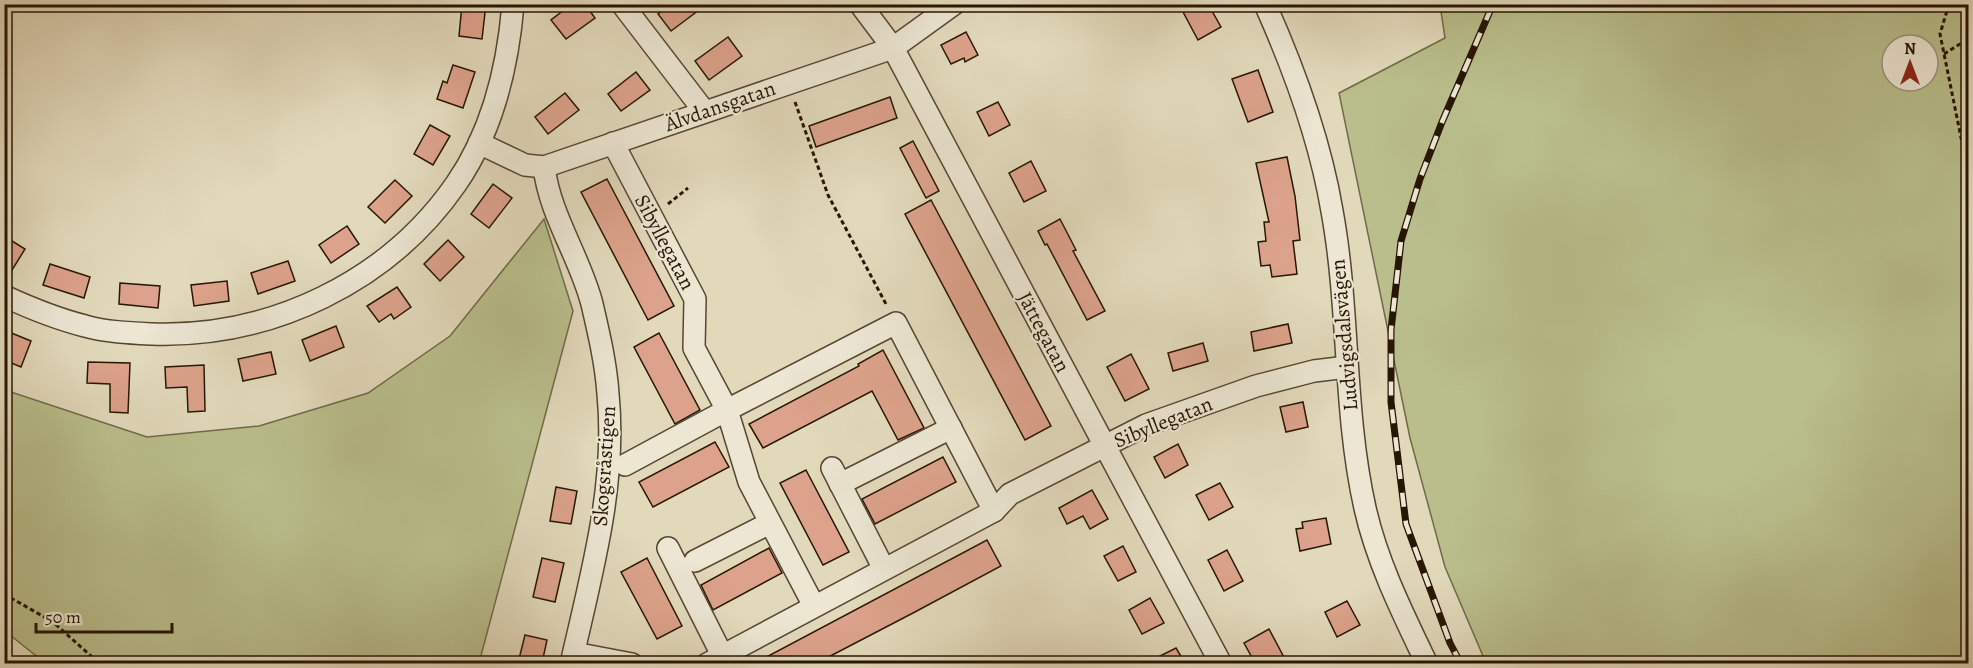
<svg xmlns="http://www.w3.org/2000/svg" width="1973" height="668" font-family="Alegreya,serif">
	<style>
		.green { fill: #b9be8c; stroke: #706a48; stroke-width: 1.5; fill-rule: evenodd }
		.building { fill: #dca28b; stroke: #281604; stroke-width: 1.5 }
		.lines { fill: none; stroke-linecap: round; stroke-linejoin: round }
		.street-casing { stroke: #564732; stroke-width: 24 }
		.path { stroke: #281604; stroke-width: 3; stroke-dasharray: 4.5 3; stroke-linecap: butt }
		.street { stroke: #ece6d3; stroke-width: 21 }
		.rail-casing { stroke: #281604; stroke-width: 7 }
		.rail { stroke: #ece6d3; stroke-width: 4.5; stroke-dasharray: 14; stroke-linecap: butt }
		.labels { text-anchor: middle; stroke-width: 4.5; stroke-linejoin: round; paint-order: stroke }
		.street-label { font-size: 21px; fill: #281604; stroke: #ece6d3 }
	</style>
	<rect width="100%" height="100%" fill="#e2d9bb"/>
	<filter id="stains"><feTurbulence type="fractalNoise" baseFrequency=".00333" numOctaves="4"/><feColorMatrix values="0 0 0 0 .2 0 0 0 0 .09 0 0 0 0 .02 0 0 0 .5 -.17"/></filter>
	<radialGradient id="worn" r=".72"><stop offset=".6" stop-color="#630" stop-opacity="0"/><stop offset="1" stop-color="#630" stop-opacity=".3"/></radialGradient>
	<!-- green -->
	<g class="green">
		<path d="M1440,5H1968V663H1486L1445,567L1410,438L1339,93L1445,38ZM1892,45H1928V81H1892Z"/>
		<polygon points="544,219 573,311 479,663 45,663 5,631 5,390 147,437 259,426 368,393 450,336"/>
	</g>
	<!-- building -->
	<g class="building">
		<polygon points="462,4 486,4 482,39 459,36"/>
		<polygon points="572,4 585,4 595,18 566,39 551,20"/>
		<polygon points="671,4 707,4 671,31 658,14"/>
		<polygon points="1192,4 1208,4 1221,27 1198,40 1182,10"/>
		<polygon points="966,32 978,55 965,62 964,58 951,64 941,45"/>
		<polygon points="728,37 742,56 709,80 695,61"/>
		<polygon points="453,65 475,72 463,108 437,99 443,81 447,83"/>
		<polygon points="1258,70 1273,112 1248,122 1232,79"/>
		<polygon points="636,72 650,90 621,111 608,94"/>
		<polygon points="565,93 579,110 548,134 535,117"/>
		<polygon points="890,97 897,118 816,147 809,126"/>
		<polygon points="998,102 1010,125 989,136 977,112"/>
		<polygon points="430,125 450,136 433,165 414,154"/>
		<polygon points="913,141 939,191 926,198 900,148"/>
		<polygon points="1287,157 1295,196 1300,240 1293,241 1297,274 1272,277 1270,265 1261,266 1258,242 1266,241 1264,222 1269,222 1256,163"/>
		<polygon points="1031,161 1046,191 1024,202 1009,173"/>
		<polygon points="607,179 674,306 648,320 581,192"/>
		<polygon points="395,180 412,196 385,223 368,207"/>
		<polygon points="493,184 512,198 489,228 471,214"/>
		<polygon points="931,200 1051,426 1025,440 905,214"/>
		<polygon points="1060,219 1076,250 1073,251 1105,311 1087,320 1047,244 1045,245 1038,231"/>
		<polygon points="347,226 359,244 331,263 319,245"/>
		<polygon points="4,236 25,249 4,283"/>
		<polygon points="448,240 464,257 440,281 424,264"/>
		<polygon points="288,261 295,281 258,294 251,273"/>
		<polygon points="50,264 90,277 84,298 43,285"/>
		<polygon points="227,281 229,301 194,306 191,285"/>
		<polygon points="120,283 160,286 158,308 119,304"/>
		<polygon points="397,287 411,307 394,319 391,314 379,322 367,306"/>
		<polygon points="1288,324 1292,343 1254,351 1251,332"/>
		<polygon points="336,326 344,347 310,361 302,340"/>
		<polygon points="4,330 31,341 21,367 4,360"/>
		<polygon points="659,333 700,410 675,424 634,347"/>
		<polygon points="1203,343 1208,361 1173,371 1168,353"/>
		<polygon points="883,350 924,428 898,440 872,391 763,448 749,424 859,366 858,364"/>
		<polygon points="271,352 276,374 243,381 238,359"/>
		<polygon points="1131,354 1149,389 1125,401 1107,367"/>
		<polygon points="88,362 130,363 128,413 110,412 110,384 87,383"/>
		<polygon points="204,365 205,411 188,412 187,387 166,388 165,367"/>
		<polygon points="1303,402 1308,427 1286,432 1280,407"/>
		<polygon points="715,442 729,467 653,507 639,482"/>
		<polygon points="1178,444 1188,465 1165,478 1154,457"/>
		<polygon points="943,457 956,482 875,524 862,499"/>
		<polygon points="806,470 849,552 823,565 780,483"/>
		<polygon points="1220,483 1233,507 1209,520 1196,495"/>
		<polygon points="556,487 577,491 571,524 550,521"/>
		<polygon points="1092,490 1108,519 1090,529 1083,516 1067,524 1059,508"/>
		<polygon points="1326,518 1331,544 1300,551 1296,529 1303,528 1302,522"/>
		<polygon points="987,540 1001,566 913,613 817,663 755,663"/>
		<polygon points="1123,546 1136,572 1118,581 1104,556"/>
		<polygon points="769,548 782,573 713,610 701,585"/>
		<polygon points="1227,550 1243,581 1224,591 1208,560"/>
		<polygon points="542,558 564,563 555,602 533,597"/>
		<polygon points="647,558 682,626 657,639 621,572"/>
		<polygon points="1150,598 1164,623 1142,634 1129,610"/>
		<polygon points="1347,601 1360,625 1337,637 1325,612"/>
		<polygon points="1269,629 1287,663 1255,663 1244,643"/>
		<polygon points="525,635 547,640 542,663 518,663"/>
		<polygon points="1176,648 1185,663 1146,663"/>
	</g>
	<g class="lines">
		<!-- street casing -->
		<g class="street-casing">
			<g id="street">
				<polyline points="622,4 704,111"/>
				<polyline points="860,4 893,48 1221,664"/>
				<path d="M1265,4C1295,71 1320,139 1332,211C1350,309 1343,410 1365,508C1377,562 1403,614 1427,664"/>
				<polyline points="479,143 525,165 544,167 893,48 954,4"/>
				<polyline points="613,143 695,299 694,348 727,410 625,465"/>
				<path d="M544,167C550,216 580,257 592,304C599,334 606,364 608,394C617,485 591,575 571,664"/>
				<path d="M4,296C30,308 57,319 85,326C106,332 130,333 152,334C271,338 388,282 456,184C492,132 508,66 513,4"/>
				<polyline points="832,468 884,569"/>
				<polyline points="840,484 951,428"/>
				<polyline points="668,548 722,655"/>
				<polyline points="695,561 770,523"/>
				<polyline points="814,606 749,482 727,410 896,323 994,511"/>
				<polyline points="574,653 632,664"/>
				<polyline points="707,664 994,511 1010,494 1146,425 1256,386 1314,371 1347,367"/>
			</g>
		</g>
		<!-- path -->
		<g class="path">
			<polyline points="1949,4 1940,34 1968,172"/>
			<polyline points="1944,54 1968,39"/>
			<polyline points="795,102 828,195 887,306"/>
			<polyline points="668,204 688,188"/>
			<polyline points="4,594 53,622 100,664"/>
		</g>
		<!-- street -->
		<use href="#street" class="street"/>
		<!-- rail casing -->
		<g class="rail-casing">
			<polyline id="rail" points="1461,664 1450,643 1406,524 1391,402 1391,330 1401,241 1420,179 1442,122 1493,4"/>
		</g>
		<!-- rail -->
		<use href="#rail" class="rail"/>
	</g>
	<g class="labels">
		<!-- street labels -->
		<g class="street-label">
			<text transform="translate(720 106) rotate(-19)" y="7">Älvdansgatan</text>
			<text transform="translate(665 242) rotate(62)" y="7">Sibyllegatan</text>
			<text transform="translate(1044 332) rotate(62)" y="7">Jättegatan</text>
			<text transform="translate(1344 335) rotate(-95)" y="7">Ludvigsdalsvägen</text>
			<text transform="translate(1163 422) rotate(-22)" y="7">Sibyllegatan</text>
			<text transform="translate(604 466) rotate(-86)" y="7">Skogsråstigen</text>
		</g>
	</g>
	<!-- margin -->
	<rect width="1973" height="668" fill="none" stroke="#e2d9bb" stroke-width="24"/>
	<rect x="6" y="6" width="1961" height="656" fill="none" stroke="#281604" stroke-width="3"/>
	<rect x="12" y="12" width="1949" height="644" fill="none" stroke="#281604" stroke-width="1.5"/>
	<!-- north arrow -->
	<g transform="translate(1910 63)"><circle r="28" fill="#ece6d3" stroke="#9e9380" stroke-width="1.5"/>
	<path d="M0-4.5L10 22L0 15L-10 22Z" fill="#8f2418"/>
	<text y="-9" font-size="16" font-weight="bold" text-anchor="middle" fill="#281604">N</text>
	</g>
	<!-- scale -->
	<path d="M36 623v9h136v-9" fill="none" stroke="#281604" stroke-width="3"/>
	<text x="45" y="623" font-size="18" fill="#281604" stroke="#ece6d3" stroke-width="4.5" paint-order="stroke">50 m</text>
	<rect width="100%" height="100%" filter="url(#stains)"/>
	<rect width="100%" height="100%" fill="url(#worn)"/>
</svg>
